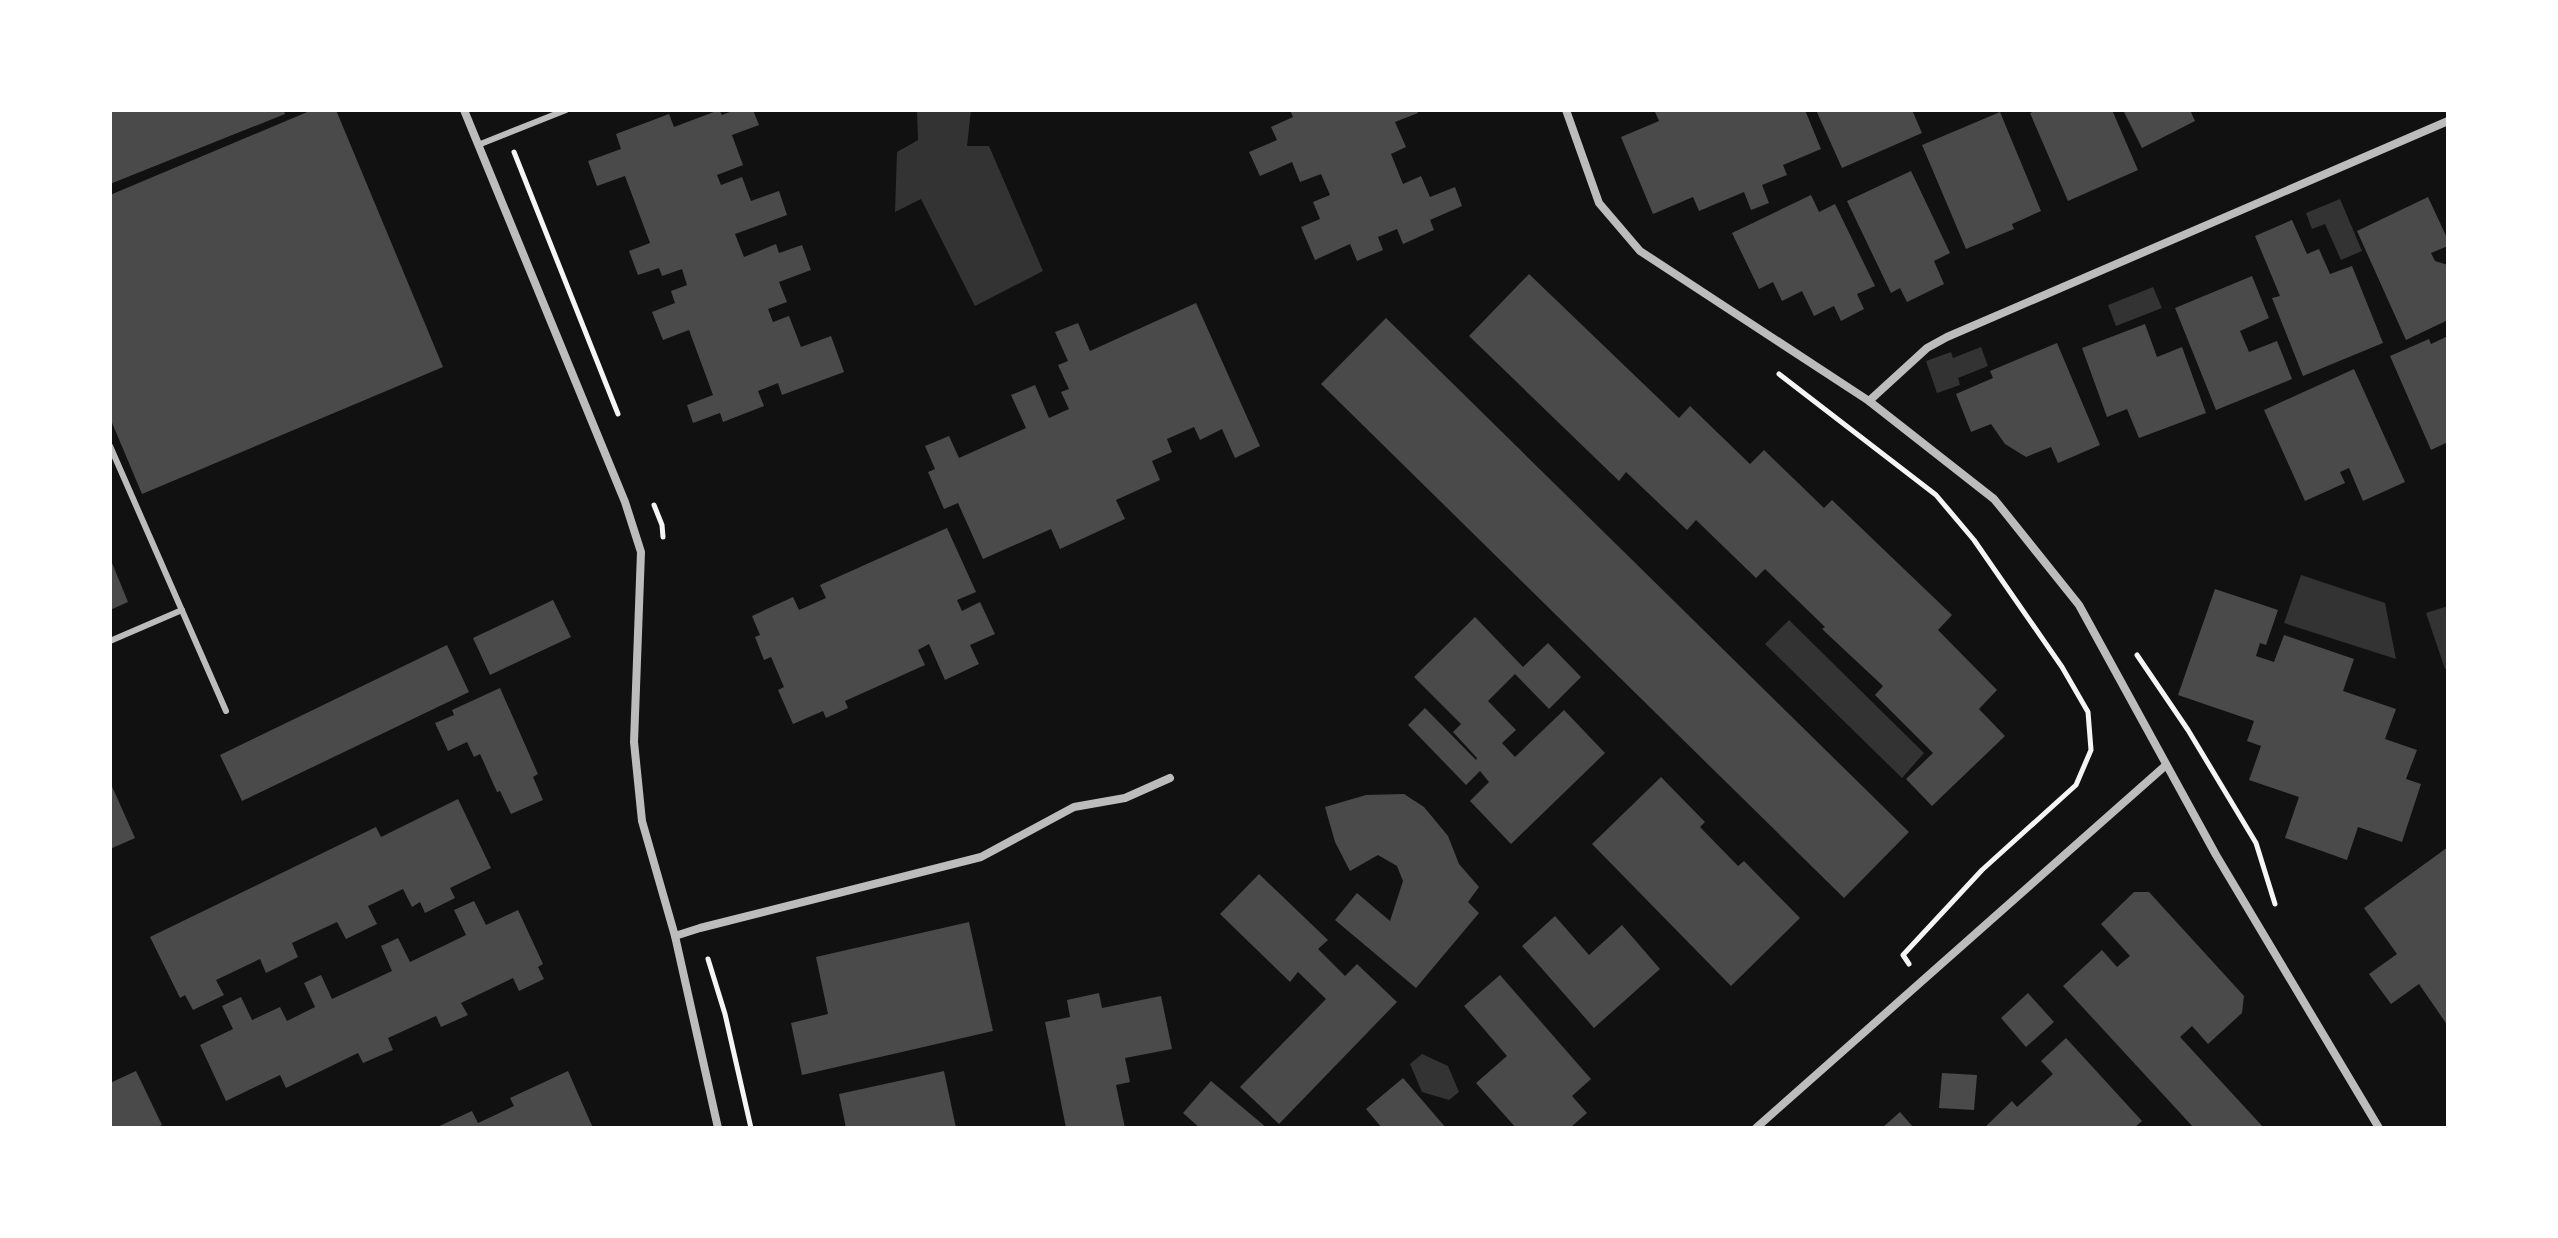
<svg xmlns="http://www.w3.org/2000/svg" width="2558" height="1238" font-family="Arial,sans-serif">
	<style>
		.water { fill: #333 }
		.building { fill: #4a4a4a }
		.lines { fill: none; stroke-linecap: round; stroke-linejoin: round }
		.path { stroke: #f5f5f5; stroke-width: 5 }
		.service { stroke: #bcbcbc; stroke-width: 6 }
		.minor { stroke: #bcbcbc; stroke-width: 8 }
	</style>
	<rect width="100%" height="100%" fill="#111"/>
	<!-- water -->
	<g class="water">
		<polygon points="917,110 971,110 967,146 989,146 1043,271 975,306 921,199 895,212 897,152 918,140"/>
		<polygon points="2340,199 2362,251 2341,260 2325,224 2312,229 2306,213"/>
		<polygon points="2153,287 2162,308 2116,326 2108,305"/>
		<polygon points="1981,347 1988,366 1958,378 1960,385 1937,393 1926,361 1951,352 1953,358"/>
		<polygon points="2301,575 2385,603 2396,659 2284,623"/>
		<polygon points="2448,606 2448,668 2445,669 2426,613"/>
		<polygon points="1789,620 1924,753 1902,778 1765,644"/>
		<polygon points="1422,1054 1448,1066 1459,1092 1449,1100 1422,1092 1410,1064"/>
	</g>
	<!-- building -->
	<g class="building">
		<polygon points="110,110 284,110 285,114 110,184"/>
		<polygon points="312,110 336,110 443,367 142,494 110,418 110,195"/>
		<polygon points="719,110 722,115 735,110 753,110 759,125 732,135 743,165 717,175 721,185 742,177 751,201 779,191 787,215 735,234 744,257 776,244 779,253 802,245 811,270 779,282 787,302 768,309 773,322 789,316 801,347 831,336 844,372 782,395 778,383 758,391 764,406 723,422 720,413 693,423 687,405 713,395 689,330 663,340 652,312 675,303 671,291 687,285 682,269 662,276 659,268 638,275 629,251 650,243 625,176 597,186 588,161 621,149 616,134 669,114 674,127"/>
		<polygon points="1290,110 1417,110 1418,113 1395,122 1406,147 1391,154 1403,184 1421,176 1430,197 1455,187 1462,206 1430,220 1434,230 1403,244 1397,229 1378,237 1383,250 1357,261 1350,244 1315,260 1301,227 1320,219 1313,202 1330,195 1321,174 1300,182 1292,162 1260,176 1249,152 1277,140 1271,127 1293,117"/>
		<polygon points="1659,110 1805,110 1821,149 1783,165 1787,175 1762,185 1769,203 1751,210 1744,192 1699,211 1693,197 1653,214 1621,137 1659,121 1655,112"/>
		<polygon points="1816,110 1912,110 1922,133 1842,168"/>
		<polygon points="2037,110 2112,110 2138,170 2068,201 2030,113"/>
		<polygon points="2123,110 2190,110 2195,121 2142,148"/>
		<polygon points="2000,112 2041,211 2012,224 2014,229 1966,249 1922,145"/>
		<polygon points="1911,171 1950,253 1934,261 1944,284 1907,302 1900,288 1891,293 1847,201"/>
		<polygon points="1811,195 1819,212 1835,204 1875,286 1857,294 1864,309 1841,321 1834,306 1814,316 1802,291 1782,301 1773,282 1759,289 1732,233"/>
		<polygon points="2428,197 2448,240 2448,246 2431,253 2435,261 2448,265 2448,320 2406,340 2357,231"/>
		<polygon points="2292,220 2307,254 2319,249 2330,274 2352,266 2383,343 2303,376 2272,298 2280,296 2255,236"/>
		<polygon points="1529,274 1679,418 1690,406 1750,464 1764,450 1824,508 1832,500 1952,615 1938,630 1997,690 1979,709 2005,736 1932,806 1906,779 1933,753 1875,695 1883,686 1822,629 1825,627 1765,569 1756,578 1696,520 1687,530 1626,472 1619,481 1469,336"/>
		<polygon points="2252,276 2269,318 2240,331 2249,352 2277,341 2292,379 2216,410 2175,308"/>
		<polygon points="1196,303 1260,446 1235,458 1222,429 1200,440 1194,427 1167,439 1172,452 1152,461 1160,480 1116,500 1125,519 1060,549 1051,529 983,559 958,503 944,509 928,472 935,469 925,446 949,436 959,458 1026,428 1011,395 1035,385 1049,418 1069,409 1061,392 1069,389 1058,365 1068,361 1055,332 1078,323 1090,351"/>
		<polygon points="1386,318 1909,832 1844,898 1321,384"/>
		<polygon points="2145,324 2157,357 2182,347 2206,413 2139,438 2127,409 2107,417 2082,348"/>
		<polygon points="2448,336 2448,442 2431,450 2390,356 2429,339 2431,344"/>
		<polygon points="2057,343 2100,445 2058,463 2051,447 2026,457 2005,444 1991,424 1971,432 1956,394 1993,378 1990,371"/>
		<polygon points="2354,369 2405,482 2363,501 2349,468 2340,472 2345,483 2305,501 2264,410"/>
		<polygon points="947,528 976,592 957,600 962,611 980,602 995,634 970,645 979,664 945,680 929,644 918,650 925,665 845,701 848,708 826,718 823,711 793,724 778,690 784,687 771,657 764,660 755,637 760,635 752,616 793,597 799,610 826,598 820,585"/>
		<polygon points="110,558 128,602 110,610"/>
		<polygon points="2215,589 2278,610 2266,645 2260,643 2256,656 2274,662 2284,635 2354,659 2343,691 2396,709 2385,739 2417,750 2406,779 2421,784 2402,842 2358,827 2347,860 2285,838 2299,797 2249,780 2261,746 2247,741 2254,721 2178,695"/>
		<polygon points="553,600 571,637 490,675 473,638"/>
		<polygon points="1475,617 1523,667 1548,643 1581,677 1549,709 1515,674 1488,701 1516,730 1502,743 1515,757 1564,710 1605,753 1511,844 1470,801 1489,782 1480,771 1466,785 1408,725 1425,708 1476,760 1477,758 1453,732 1461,724 1414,677"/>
		<polygon points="447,645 469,692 242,801 220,755"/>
		<polygon points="500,688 538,774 533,777 543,800 511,814 500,791 497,792 480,754 474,757 467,742 448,751 435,723 454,715 452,710"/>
		<polygon points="1661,777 1705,822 1700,827 1738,866 1744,861 1800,918 1731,986 1592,844"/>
		<polygon points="110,782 135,838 110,849"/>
		<polygon points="1404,794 1424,807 1448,836 1459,864 1479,887 1468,902 1479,913 1416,988 1335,920 1357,893 1390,921 1403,881 1397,866 1378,855 1350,871 1335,842 1325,807 1366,795"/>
		<polygon points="458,799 491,868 450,888 455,898 425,913 420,902 412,907 403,889 368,906 377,924 346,939 337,922 292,943 298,957 266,973 260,959 216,980 224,995 193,1010 185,995 180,998 150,937 376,827 381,837"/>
		<polygon points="2448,847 2448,1026 2419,984 2391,1004 2369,974 2397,954 2364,908"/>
		<polygon points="1259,874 1328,940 1318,949 1345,976 1357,964 1397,1002 1279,1124 1240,1087 1326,999 1298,972 1290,982 1220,914"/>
		<polygon points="2134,892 2149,892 2244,996 2242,1013 2208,1044 2192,1026 2180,1037 2264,1128 2194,1128 2063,986 2102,950 2117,967 2130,956 2101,924"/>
		<polygon points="474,901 486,925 518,910 543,964 538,967 544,979 519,991 513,978 461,1003 468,1015 441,1027 436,1016 388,1038 393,1050 363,1063 358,1053 286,1088 280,1075 226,1101 200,1045 233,1029 222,1006 241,997 252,1020 280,1007 287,1021 315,1007 304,983 321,975 332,999 392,971 381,946 398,938 410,962 466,935 454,910"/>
		<polygon points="1555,916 1589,955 1622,925 1660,969 1594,1028 1522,946"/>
		<polygon points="969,922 993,1031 802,1075 791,1023 828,1014 816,957"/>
		<polygon points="1500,975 1591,1079 1572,1096 1587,1113 1570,1128 1516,1128 1476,1083 1507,1056 1464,1006"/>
		<polygon points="1099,993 1102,1008 1161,996 1172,1049 1125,1058 1130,1082 1116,1085 1125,1128 1066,1128 1045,1022 1070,1017 1067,1000"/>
		<polygon points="2028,993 2054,1022 2026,1047 2001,1018"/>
		<polygon points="2066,1038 2142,1121 2134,1128 1984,1128 2012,1101 2017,1107 2053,1074 2041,1061"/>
		<polygon points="136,1071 162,1125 155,1128 110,1128 110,1083"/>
		<polygon points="568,1071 593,1128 435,1128 472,1111 478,1123 514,1106 510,1098"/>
		<polygon points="944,1071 956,1128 846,1128 839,1094"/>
		<polygon points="1942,1073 1977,1075 1974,1110 1939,1108"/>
		<polygon points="1403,1078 1446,1128 1382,1128 1366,1109"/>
		<polygon points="1211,1081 1267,1128 1200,1128 1183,1113"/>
		<polygon points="1900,1112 1914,1128 1882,1128"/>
	</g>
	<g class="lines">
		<!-- path -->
		<g class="path">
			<polyline points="514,152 618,414"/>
			<polyline points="1779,374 1936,495 1974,540 2062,667 2088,712 2091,750 2076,785 1982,870 1903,955 1909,964"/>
			<polyline points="654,505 662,525 663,537"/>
			<polyline points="2137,655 2188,730 2256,843 2275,904"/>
			<polyline points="708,959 725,1014 751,1128"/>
		</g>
		<!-- service -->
		<g class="service">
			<polyline points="478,145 566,110"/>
			<polyline points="110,446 226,711"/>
			<polyline points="110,641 182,610"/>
		</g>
		<!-- minor -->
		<g class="minor">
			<polyline points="464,110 625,502 641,552 634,742 642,821 675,936 718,1128"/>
			<polyline points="1566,110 1599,203 1640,251 1869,401 1994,499 2003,510 2079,605 2216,855 2379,1128"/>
			<polyline points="1869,401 1927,348 1947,337 2448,121"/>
			<polyline points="675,936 700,928 981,857 1074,807 1125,798 1170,778"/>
			<polyline points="1756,1128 2165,766"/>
		</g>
	</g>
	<!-- border -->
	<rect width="2558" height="1238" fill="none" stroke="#ffffff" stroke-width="224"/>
</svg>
